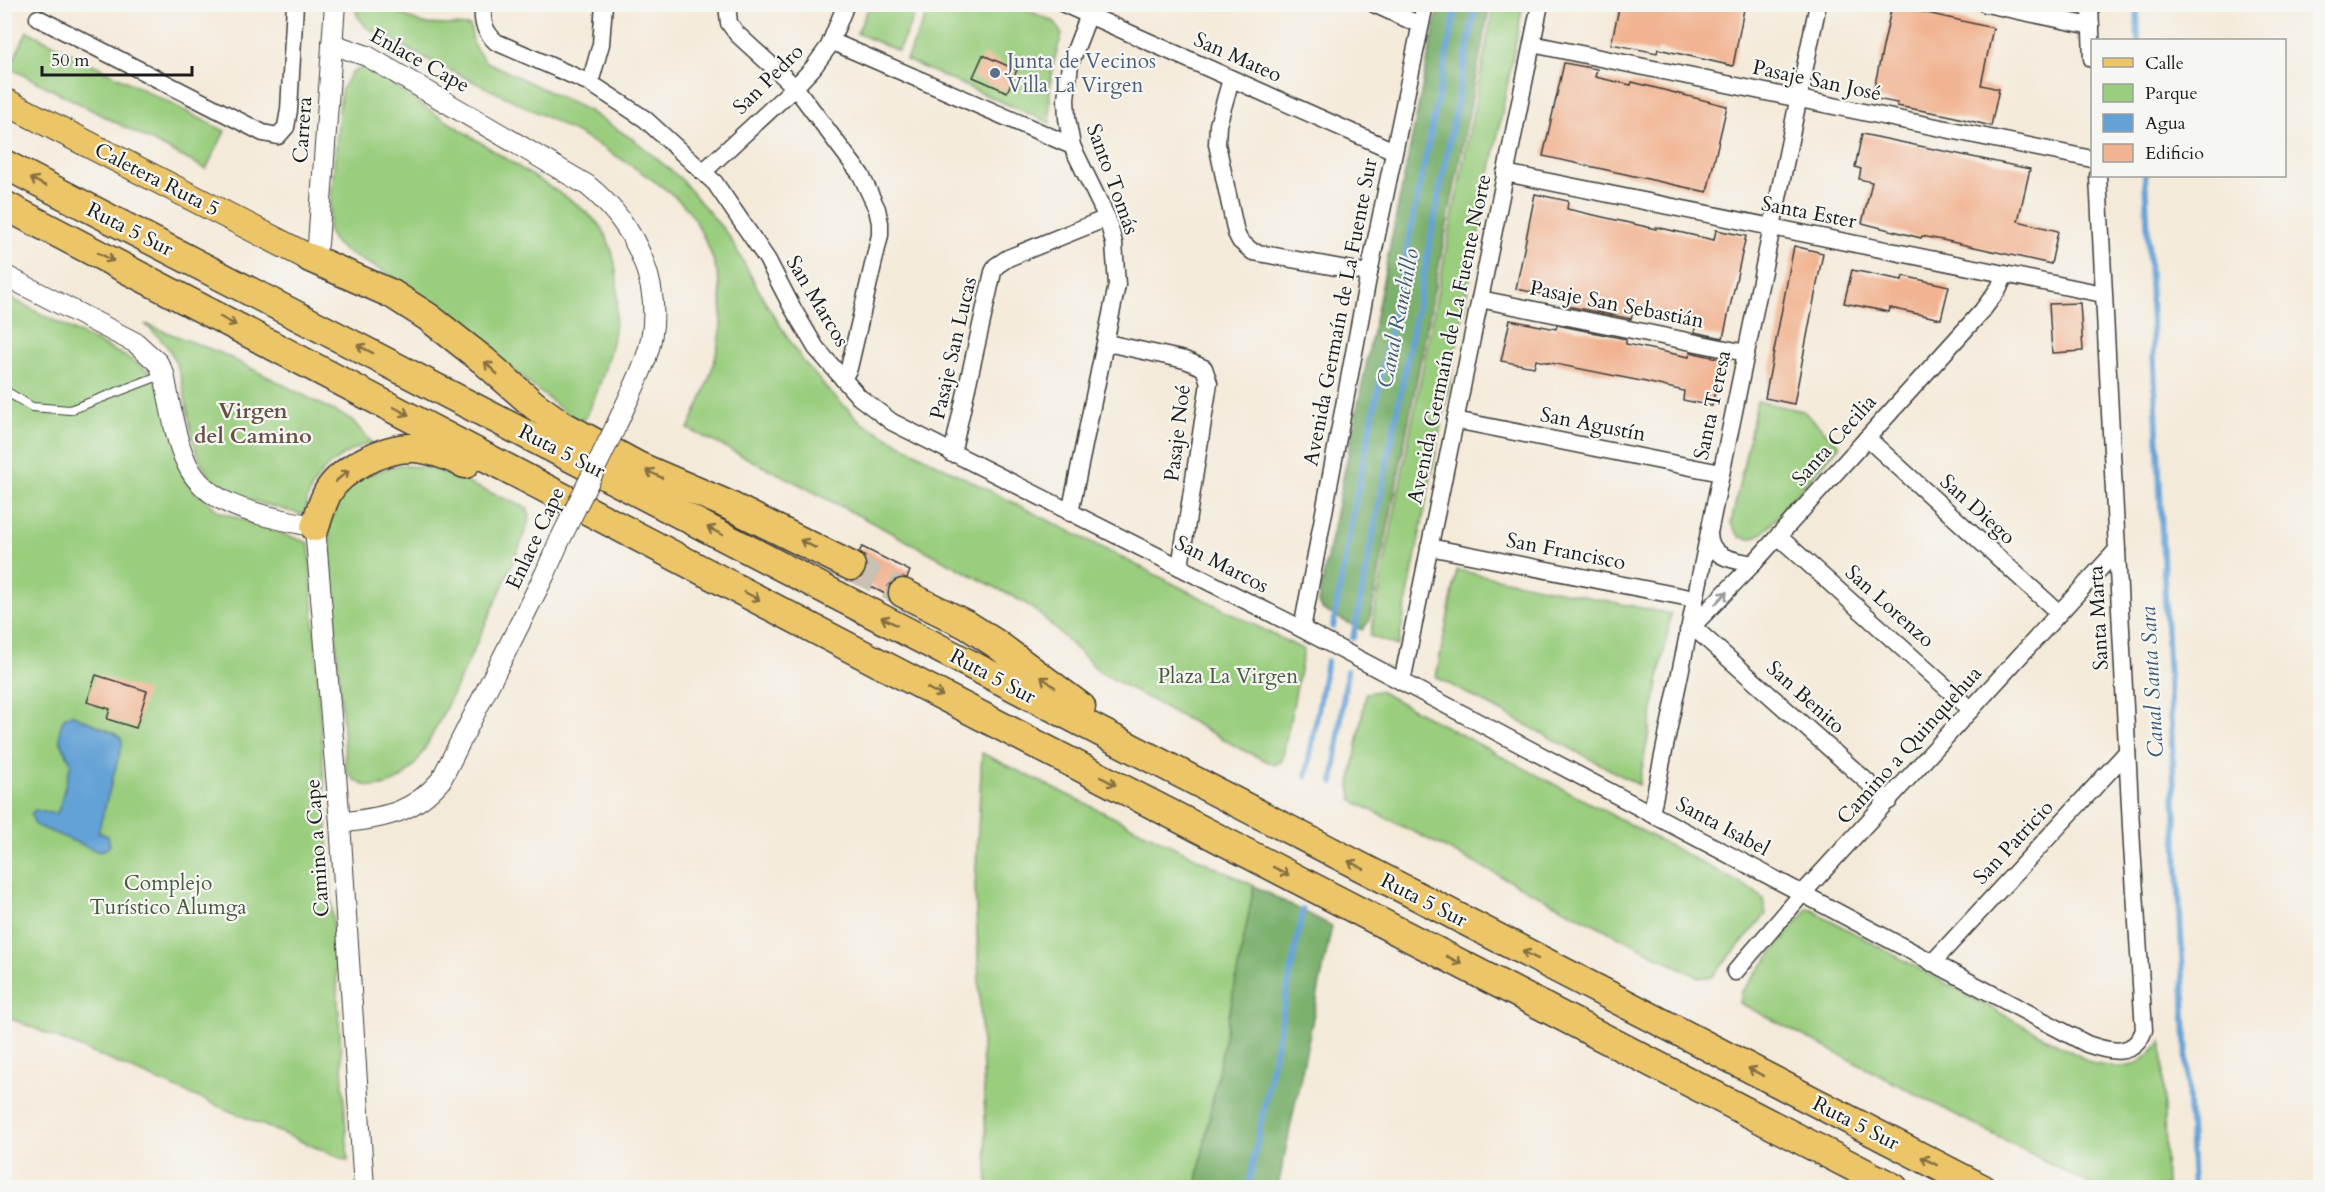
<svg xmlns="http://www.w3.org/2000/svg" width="2325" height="1192" font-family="Cardo,serif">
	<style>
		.green { fill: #9acd7e; stroke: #5b744d; stroke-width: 1.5 }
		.forest { fill: #7bb06d; stroke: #4c6644; stroke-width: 1.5 }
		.water { fill: #64a2d6; stroke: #405f79; stroke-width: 1.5 }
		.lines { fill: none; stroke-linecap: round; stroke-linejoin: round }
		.stream { stroke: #64a2d6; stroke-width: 6 }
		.building { fill: #f1b391 }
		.motorway-tunnel { stroke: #c9c1b3; stroke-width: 28; stroke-dasharray: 28 14; stroke-linecap: butt }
		.service-casing { stroke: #3c3b38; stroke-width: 10 }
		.minor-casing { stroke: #3c3b38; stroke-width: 19 }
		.tertiary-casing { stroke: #3c3b38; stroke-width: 22 }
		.primary-casing { stroke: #3c3b38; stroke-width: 28 }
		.motorway-casing { stroke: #3c3b38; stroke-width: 31 }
		.service { stroke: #fff; stroke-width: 8 }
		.minor { stroke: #fff; stroke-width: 16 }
		.tertiary { stroke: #fff; stroke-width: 20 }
		.primary { stroke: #edc569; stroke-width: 26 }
		.motorway { stroke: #edc569; stroke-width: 28 }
		.tertiary-bridge-casing { stroke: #3c3b38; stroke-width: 22; stroke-linecap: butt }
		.tertiary-bridge { stroke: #fff; stroke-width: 20 }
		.oneway { stroke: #847042 }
		.oneway2 { stroke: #999 }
		.service-dot { fill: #5c6f8a; stroke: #f6f6f2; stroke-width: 2 }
		.labels { text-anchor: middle; stroke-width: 4.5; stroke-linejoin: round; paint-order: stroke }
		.street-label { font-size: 21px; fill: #1c1c1c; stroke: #f6f6f2 }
		.service-label { font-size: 21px; fill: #4e5e75; stroke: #f6f6f2; text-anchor: start }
		.park-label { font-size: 21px; fill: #485a3e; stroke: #f6f6f2 }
		.water-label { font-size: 22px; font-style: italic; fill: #3c5870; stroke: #f6f6f2 }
		.neighbourhood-label { font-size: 22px; font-weight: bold; fill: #675145; stroke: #f6f6f2 }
	</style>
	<rect width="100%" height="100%" fill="#f6f6f2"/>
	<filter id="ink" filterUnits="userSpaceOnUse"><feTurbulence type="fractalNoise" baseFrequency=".0167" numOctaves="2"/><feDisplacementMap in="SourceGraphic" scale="12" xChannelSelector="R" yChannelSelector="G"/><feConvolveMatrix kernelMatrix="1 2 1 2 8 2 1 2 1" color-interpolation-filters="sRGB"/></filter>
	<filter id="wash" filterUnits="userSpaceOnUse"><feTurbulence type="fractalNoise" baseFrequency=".008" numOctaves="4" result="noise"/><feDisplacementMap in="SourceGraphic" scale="24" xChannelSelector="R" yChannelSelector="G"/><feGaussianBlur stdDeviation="1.35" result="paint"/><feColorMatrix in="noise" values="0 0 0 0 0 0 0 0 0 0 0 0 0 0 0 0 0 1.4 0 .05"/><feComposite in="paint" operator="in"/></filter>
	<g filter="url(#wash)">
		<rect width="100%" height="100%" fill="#f4ead9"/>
		<!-- green -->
		<g class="green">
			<path d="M354,5H382L422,24L470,26L474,46L485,61L589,111L637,142L681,179L729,236L767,305L803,361L829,391L862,423L937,464L1304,650L1282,761L1275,765L1245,751L1101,673L1045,619L1025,603L789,479L688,429C719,365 738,301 702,234C698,227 694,217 689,211C674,193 654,181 635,168C551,112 454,77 366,27L358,17Z"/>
			<polygon points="870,5 919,5 898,51 857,33"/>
			<path d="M931,5H1015L1055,22L1062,35C1049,71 1049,86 1050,123L906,60Z"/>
			<polygon points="1494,5 1523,5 1398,646 1370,636"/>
			<polygon points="27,31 225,131 206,169 10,68"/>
			<path d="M362,68L374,71L417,102L572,201C582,209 595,217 602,229C634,282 610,368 585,419L575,420L411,289C402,283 393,276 383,271C364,260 335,253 328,230L341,91L351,73Z"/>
			<polygon points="4,295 130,359 161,380 186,482 218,511 309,543 348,1161 5,1016"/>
			<path d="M145,324L223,354L352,420L371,442C335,456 310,473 304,515C287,510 235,498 224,490C179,457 196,395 170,351C164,341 154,332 145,324Z"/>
			<polygon points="1757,401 1803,411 1840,445 1763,533 1750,539 1740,537 1731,524"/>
			<path d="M398,465L432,468L527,508L530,516C525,537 515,556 507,576C489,617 471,657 451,697C442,715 424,755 411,769C393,789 362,795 346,770L328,528L342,493L363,476Z"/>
			<polygon points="1457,570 1671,614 1639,785 1436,677"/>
			<polygon points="1379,691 1753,890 1763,899 1766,914 1712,977 1698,977 1353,801 1350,786 1366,693"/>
			<polygon points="982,753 1254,886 1196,1187 988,1187 975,887"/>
			<path d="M1808,908L2094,1064C2130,1070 2137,1069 2162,1041L2166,1187H2095L1740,1003L1742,991Z"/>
		</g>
		<!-- forest -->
		<g class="forest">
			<polygon points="1439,4 1490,5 1370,620 1362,630 1323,610 1318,602"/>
			<polygon points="1254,886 1332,926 1278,1187 1196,1187"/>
		</g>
		<!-- water -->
		<polygon class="water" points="71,714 114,733 121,738 122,745 98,832 108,836 110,845 106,849 99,852 35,825 31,814 35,810 56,814 59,809 71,763 60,741 60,728 64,718"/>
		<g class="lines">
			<!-- stream -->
			<g class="stream">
				<polyline points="2137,4 2138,40"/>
				<polyline points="2145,176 2193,1188"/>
				<polyline points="1333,627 1355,503 1457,4"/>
				<polyline points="1353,638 1476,4"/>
				<polyline points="1306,777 1327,661"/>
				<polyline points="1333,782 1347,671"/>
				<polyline points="1248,1188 1303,910"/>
			</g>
		</g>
		<g id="blocks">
			<!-- building -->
			<g class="building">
				<polygon points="1620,4 1745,4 1733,66 1658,49 1657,53 1611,44"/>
				<polygon points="1892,5 1993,28 1981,85 1999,89 1991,126 1947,115 1897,106 1897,103 1872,98"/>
				<polygon points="983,55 1017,70 1007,92 973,77"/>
				<polygon points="1564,63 1597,69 1595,77 1631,85 1632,82 1727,106 1707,192 1543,156"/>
				<polygon points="1862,134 2030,169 2018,221 2058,231 2051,264 1947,241 1922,236 1921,238 1862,223 1872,182 1859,179 1861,169 1855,167"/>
				<polygon points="1535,194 1568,201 1567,209 1656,229 1656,227 1714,240 1716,230 1746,236 1723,338 1694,332 1696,326 1633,312 1631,319 1562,305 1564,298 1516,289"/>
				<polygon points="1794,246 1823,253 1794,404 1765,398"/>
				<polygon points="1852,270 1902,280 1903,276 1949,286 1941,319 1890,308 1889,312 1844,303"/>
				<polygon points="2080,303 2083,351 2052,353 2049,304"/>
				<polygon points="1510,320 1556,329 1557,325 1626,339 1626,344 1689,357 1690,352 1721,359 1712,406 1683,400 1684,391 1646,382 1536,360 1534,367 1501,361"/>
				<polygon points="862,547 910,571 907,578 901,577 893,580 888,586 887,595 858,580 865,574 867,566 865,557 859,552"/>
				<polygon points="96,675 147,691 136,728 107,719 110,709 87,702"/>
			</g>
		</g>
	</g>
	<g filter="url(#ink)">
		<use href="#blocks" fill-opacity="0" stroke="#3c3b38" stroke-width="1.5"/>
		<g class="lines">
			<!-- motorway-tunnel -->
			<polyline class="motorway-tunnel" points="851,566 903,593"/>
			<!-- service casing -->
			<g class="service-casing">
				<polyline id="service" points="4,390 32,407 70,410 164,374"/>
			</g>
			<!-- minor casing -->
			<g class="minor-casing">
				<g id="minor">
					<path d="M483,4C482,21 483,30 496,42L590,83L610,96L645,119L715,183L767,259L793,309L816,348L859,397L892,422L1302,629L2087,1044C2110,1052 2134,1058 2144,1030L2132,846L2098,176"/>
					<polyline points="727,4 729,23 737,34 795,87 861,175 877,209 880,223 880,235 849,368 843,379"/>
					<polyline points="1064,4 1394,151"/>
					<polyline points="1374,4 1420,25"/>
					<polyline points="1986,4 2091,26"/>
					<polyline points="2090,4 2092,59"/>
					<polyline points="38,18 263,133 278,136 286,127 289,110 295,4"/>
					<polyline points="831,41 1072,146"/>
					<polyline points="1532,44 2092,159"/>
					<polyline points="1231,79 1218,125 1217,144 1236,233 1240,241 1253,252 1369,273"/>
					<polyline points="590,83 601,44 604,4"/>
					<polyline points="703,172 795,87 813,68 829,46 846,4"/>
					<polyline points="1505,173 2103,294"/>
					<polyline points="1480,299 1746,353"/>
					<polyline points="1107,343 1185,360 1204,368 1209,383 1180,567"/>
					<polyline points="1455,420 1721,473"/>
					<polyline points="1867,438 2059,613"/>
					<polyline points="952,454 993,272 996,266 1008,258 1107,218"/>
					<polyline points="1070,513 1117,285 1114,243 1107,218 1072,146 1067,118 1066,99 1070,64 1093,4"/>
					<path d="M1709,534C1710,558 1733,560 1753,564"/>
					<polyline points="1778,536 1971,710"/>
					<polyline points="1429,547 1695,599"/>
					<polyline points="1693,627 1889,801"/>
					<polyline points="1302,629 1369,273 1425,4"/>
					<polyline points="1688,631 1753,564 1982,311 1999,288 2005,274"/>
					<polyline points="1402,682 1540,4"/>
					<polyline points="1651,814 1818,4"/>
					<polyline points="1932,963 2127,752"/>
					<polyline points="1735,972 1802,894 2117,550"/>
				</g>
			</g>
			<!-- tertiary casing -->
			<g class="tertiary-casing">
				<g id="tertiary">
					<path d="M332,44L367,56L587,185C638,226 668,293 646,358C638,381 626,403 616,426"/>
					<polyline points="310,258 318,244 335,4"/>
					<path d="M4,275L136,343L158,363L164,374C170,403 174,437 187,464C209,511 271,516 315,527L340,823L364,1188"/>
					<path d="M340,823C384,817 411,815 441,780L545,574L558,544"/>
				</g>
			</g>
			<!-- primary casing -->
			<g class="primary-casing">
				<polyline id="primary" points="4,101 310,258"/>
			</g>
			<!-- motorway casing -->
			<g class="motorway-casing">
				<g id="motorway">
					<polyline points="4,164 1981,1188"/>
					<polyline points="4,205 883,665 1894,1188"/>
					<polyline points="310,258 392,294 428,317 483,360 534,405 562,425 638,466 724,503 851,566"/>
					<path d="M315,527C319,515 322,503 328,492C336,478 350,469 363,462C403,441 426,445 465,464"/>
					<polyline points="903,593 967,625 995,643 1081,707"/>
				</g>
			</g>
			<!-- service -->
			<use href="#service" class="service"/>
			<!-- minor -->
			<use href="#minor" class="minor"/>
			<!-- tertiary -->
			<use href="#tertiary" class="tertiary"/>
			<!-- primary -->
			<use href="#primary" class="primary"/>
			<!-- motorway -->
			<use href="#motorway" class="motorway"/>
			<!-- tertiary-bridge casing -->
			<g class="tertiary-bridge-casing">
				<polyline id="tertiary-bridge" points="558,544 616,426"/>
			</g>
			<!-- tertiary-bridge -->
			<use href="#tertiary-bridge" class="tertiary-bridge"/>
		</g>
		<!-- one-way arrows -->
		<defs><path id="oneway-shaft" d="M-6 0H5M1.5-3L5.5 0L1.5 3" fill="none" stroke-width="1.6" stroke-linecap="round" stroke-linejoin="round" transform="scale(1.5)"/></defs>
		<g class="oneway">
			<use href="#oneway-shaft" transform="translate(38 182) rotate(-153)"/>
			<use href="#oneway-shaft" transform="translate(106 257) rotate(27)"/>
			<use href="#oneway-shaft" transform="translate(228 321) rotate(28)"/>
			<use href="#oneway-shaft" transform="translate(365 349) rotate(-153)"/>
			<use href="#oneway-shaft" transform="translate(491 368) rotate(-135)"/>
			<use href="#oneway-shaft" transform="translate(401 411) rotate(28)"/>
			<use href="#oneway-shaft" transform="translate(654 474) rotate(-154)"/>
			<use href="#oneway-shaft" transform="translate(342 476) rotate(-40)"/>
			<use href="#oneway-shaft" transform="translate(715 531) rotate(-153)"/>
			<use href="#oneway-shaft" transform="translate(808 544) rotate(-153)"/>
			<use href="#oneway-shaft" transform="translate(752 596) rotate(28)"/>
			<use href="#oneway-shaft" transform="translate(889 621) rotate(-153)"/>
			<use href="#oneway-shaft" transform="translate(1048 682) rotate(-143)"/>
			<use href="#oneway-shaft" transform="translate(935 692) rotate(27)"/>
			<use href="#oneway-shaft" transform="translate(1108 781) rotate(27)"/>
			<use href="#oneway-shaft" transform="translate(1356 865) rotate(-153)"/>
			<use href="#oneway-shaft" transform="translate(1281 871) rotate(27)"/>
			<use href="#oneway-shaft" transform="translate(1530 955) rotate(-153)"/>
			<use href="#oneway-shaft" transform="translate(1454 960) rotate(27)"/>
			<use href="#oneway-shaft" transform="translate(1756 1072) rotate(-153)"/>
			<use href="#oneway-shaft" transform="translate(1929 1161) rotate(-153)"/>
		</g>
		<use class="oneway2" href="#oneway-shaft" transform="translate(1721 598) rotate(-47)"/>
	</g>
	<!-- markers -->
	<circle class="service-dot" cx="995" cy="73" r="6"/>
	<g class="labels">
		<!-- street labels -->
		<g class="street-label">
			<text transform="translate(1238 57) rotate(24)" y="7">San Mateo</text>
			<text transform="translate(420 60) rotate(29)" y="7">Enlace Cape</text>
			<text transform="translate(768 79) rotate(-45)" y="7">San Pedro</text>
			<text transform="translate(1817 80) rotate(12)" y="7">Pasaje San José</text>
			<text transform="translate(302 130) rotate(-86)" y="7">Carrera</text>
			<text transform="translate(157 179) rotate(27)" y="7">Caletera Ruta 5</text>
			<text transform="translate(1113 179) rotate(70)" y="7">Santo Tomás</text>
			<text transform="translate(1809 212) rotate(11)" y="7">Santa Ester</text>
			<text transform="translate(130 229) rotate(27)" y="7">Ruta 5 Sur</text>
			<text transform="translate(818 301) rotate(59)" y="7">San Marcos</text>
			<text transform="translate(1617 304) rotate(11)" y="7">Pasaje San Sebastián</text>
			<text transform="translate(1340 312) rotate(-79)" y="7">Avenida Germaín de La Fuente Sur</text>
			<text transform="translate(1449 339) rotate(-78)" y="7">Avenida Germaín de La Fuente Norte</text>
			<text transform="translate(953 348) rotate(-77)" y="7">Pasaje San Lucas</text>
			<text transform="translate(1712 405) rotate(-78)" y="7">Santa Teresa</text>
			<text transform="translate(1593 424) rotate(11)" y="7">San Agustín</text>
			<text transform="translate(1177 433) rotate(-83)" y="7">Pasaje Noé</text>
			<text transform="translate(1834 440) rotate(-48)" y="7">Santa Cecilia</text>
			<text transform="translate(562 451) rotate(27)" y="7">Ruta 5 Sur</text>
			<text transform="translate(1978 509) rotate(42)" y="7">San Diego</text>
			<text transform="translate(535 538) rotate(-65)" y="7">Enlace Cape</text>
			<text transform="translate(1566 551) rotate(11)" y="7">San Francisco</text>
			<text transform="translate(1222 564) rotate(27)" y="7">San Marcos</text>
			<text transform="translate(1890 606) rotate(42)" y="7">San Lorenzo</text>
			<text transform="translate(2098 618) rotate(-93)" y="7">Santa Marta</text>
			<text transform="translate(993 676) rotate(28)" y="7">Ruta 5 Sur</text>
			<text transform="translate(1806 697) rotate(42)" y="7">San Benito</text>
			<text transform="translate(1909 745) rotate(-48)" y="7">Camino a Quinquehua</text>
			<text transform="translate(1723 826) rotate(28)" y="7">Santa Isabel</text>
			<text transform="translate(2013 842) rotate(-47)" y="7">San Patricio</text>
			<text transform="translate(317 848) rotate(-94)" y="7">Camino a Cape</text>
			<text transform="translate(1424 900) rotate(27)" y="7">Ruta 5 Sur</text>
			<text transform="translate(1856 1123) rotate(27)" y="7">Ruta 5 Sur</text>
		</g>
		<!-- service labels -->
		<g class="service-label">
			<text x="1007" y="68">Junta de Vecinos<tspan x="1007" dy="24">Villa La Virgen</tspan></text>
		</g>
		<!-- park labels -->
		<g class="park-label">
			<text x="1228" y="683">Plaza La Virgen</text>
			<text x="168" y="890">Complejo<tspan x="168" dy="24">Turístico Alumga</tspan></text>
		</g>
		<!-- water labels -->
		<g class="water-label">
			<text transform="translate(1397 318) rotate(-79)" y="8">Canal Ranchillo</text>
			<text transform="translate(2151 682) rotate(-93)" y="8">Canal Santa Sara</text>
		</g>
		<!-- neighbourhood labels -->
		<g class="neighbourhood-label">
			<text x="253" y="418">Virgen<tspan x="253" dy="25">del Camino</tspan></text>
		</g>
	</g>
	<!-- margin -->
	<rect width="2325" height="1192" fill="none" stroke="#f6f6f2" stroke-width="24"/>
	<!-- legend -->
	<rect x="2091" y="39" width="195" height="138" fill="#f6f6f2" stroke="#9f9f9c" stroke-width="1.5"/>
	<rect x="2103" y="58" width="30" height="9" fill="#edc569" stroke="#9f9f9c" stroke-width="1.5"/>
	<text x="2145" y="69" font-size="18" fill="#1c1c1c">Calle</text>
	<rect x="2103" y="84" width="30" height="18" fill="#9acd7e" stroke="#9f9f9c" stroke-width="1.5"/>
	<text x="2145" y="99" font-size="18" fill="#1c1c1c">Parque</text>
	<rect x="2103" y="114" width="30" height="18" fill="#64a2d6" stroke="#9f9f9c" stroke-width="1.5"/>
	<text x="2145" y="129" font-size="18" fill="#1c1c1c">Agua</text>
	<rect x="2103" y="144" width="30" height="18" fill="#f1b391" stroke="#9f9f9c" stroke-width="1.5"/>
	<text x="2145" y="159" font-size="18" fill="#1c1c1c">Edificio</text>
	<!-- scale -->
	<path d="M42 66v9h150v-9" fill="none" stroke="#1c1c1c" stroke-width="3"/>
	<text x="51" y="66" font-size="18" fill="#1c1c1c" stroke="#f6f6f2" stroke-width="4.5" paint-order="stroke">50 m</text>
</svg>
